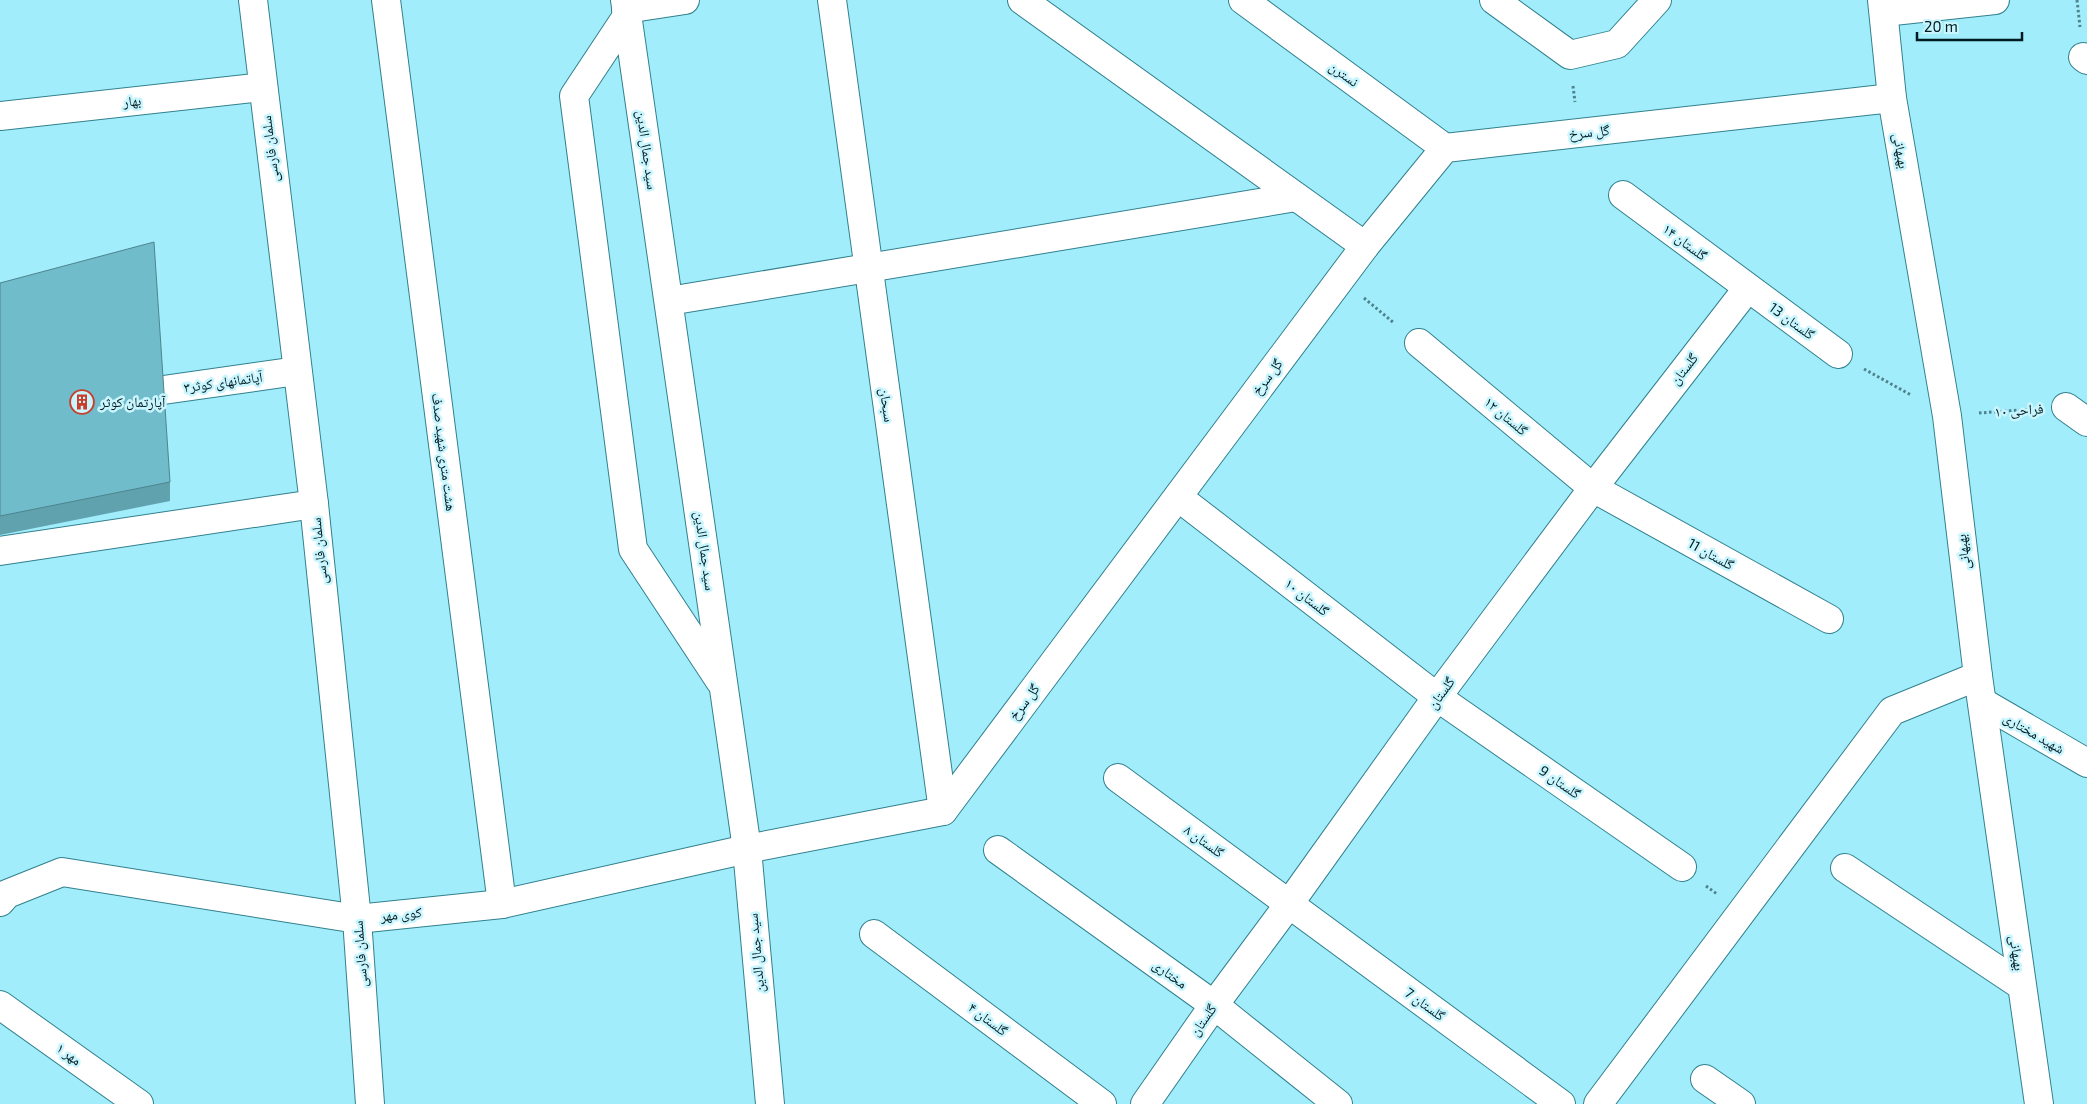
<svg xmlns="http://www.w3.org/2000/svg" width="2087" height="1104" font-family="'Exo 2','Noto Naskh Arabic',sans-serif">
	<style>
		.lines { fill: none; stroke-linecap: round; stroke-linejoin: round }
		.minor-casing { stroke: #32808d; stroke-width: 30 }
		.path { stroke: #4f838c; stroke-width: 3; stroke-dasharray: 2.5 2.5; stroke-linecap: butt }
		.minor { stroke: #fff; stroke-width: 28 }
		.wall { fill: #60a2ae }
		.building { fill: #70bcca; stroke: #4e848d }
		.labels { text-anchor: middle; stroke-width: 5; stroke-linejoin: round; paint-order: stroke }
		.street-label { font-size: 14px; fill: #001c21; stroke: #c9f5fe }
		.poi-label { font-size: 14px; fill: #001c21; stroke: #c9f5fe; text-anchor: start }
	</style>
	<rect width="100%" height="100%" fill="#a1edfc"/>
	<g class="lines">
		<!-- minor casing -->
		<g class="minor-casing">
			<g id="minor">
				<polyline points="253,0 314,504 357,919 370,1104"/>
				<polyline points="386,0 502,904"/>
				<polyline points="625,0 747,849 770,1104"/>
				<polyline points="832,0 943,811"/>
				<polyline points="1022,0 1365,246"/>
				<polyline points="1243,0 1445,148"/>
				<polyline points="1494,0 1570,55 1617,44 1657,0"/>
				<polyline points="1882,0 1892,98 1947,416 1978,676 2039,1104"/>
				<polyline points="626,9 685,0"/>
				<polyline points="1884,12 1995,0"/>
				<polyline points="627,16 574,96 633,549 720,681"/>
				<polyline points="2083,57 2087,60"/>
				<polyline points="0,116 263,87"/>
				<polyline points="1623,195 1838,354"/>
				<polyline points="669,301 1296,197"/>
				<polyline points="1419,343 1593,488 1829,619"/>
				<polyline points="128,395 297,371"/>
				<polyline points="2066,407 2087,422"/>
				<polyline points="1178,497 1437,697 1682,867"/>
				<polyline points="0,551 314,504"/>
				<polyline points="1982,702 2087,763"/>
				<polyline points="1118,778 1561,1104"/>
				<polyline points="998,850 1214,1005 1338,1104"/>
				<polyline points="1845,868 2022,986"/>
				<polyline points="0,902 7,894 62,872 357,919 502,904 747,849 943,811 1365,246 1445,148 1892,98"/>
				<polyline points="874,934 1102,1104"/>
				<polyline points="0,1005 139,1104"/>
				<polyline points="1705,1079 1741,1104"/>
				<polyline points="1145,1104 1214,1005 1289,904 1437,697 1593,488 1747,289"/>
				<polyline points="1598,1104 1892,711 1978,676"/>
			</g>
		</g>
		<!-- path -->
		<g class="path">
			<polyline points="2077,0 2080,27"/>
			<polyline points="1573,86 1575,102"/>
			<polyline points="1364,298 1394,323"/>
			<polyline points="1864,369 1911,395"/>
			<polyline points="1979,413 2035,409"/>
			<polyline points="1706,886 1717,894"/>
		</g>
		<!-- minor -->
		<use href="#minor" class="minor"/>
	</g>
	<!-- wall -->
	<polygon class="wall" points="0,283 170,482 170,501 0,535"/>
	<!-- building -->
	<polygon class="building" points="154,242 170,482 0,516 0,283"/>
	<!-- icons -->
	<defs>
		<g id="building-ring" transform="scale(1.25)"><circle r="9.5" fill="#c9f5fe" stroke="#c93d2b" stroke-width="1.5"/><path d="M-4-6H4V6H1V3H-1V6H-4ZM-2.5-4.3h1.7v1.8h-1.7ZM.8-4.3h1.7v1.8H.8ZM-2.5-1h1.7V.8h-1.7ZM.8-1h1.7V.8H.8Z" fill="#c93d2b"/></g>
	</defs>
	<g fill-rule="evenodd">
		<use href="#building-ring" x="82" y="402"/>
	</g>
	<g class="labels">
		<!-- street labels -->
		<g class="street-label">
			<text transform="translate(1344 74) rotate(36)" y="5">نسترن</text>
			<text transform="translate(132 101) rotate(-6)" y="5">بهار</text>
			<text transform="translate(1589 132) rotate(-6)" y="5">گل سرخ</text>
			<text transform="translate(270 149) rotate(-97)" y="5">سلمان فارسی</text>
			<text transform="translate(647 150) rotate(82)" y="5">سید جمال الدین</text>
			<text transform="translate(1901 151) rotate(80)" y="5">بهبهانی</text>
			<text transform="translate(1685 242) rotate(37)" y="5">گلستان ۱۴</text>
			<text transform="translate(1792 321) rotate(36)" y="5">گلستان 13</text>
			<text transform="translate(1684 369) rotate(-52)" y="5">گلستان</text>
			<text transform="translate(1267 377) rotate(-53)" y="5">گل سرخ</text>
			<text transform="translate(223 382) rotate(-8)" y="5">آپاتمانهای کوثر۳</text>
			<text transform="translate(887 405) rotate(82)" y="5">سبحان</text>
			<text transform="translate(2019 410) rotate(-4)" y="5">فراحی ۱۰</text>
			<text transform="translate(1506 416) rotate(40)" y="5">گلستان ۱۲</text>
			<text transform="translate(444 452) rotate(83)" y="5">هشت متری شهید صدف</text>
			<text transform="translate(319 551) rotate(-96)" y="5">سلمان فارسی</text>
			<text transform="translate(705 551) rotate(82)" y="5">سید جمال الدین</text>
			<text transform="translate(1963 552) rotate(-97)" y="5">بهبهانی</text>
			<text transform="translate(1711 554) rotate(29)" y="5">گلستان 11</text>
			<text transform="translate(1307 597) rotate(38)" y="5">گلستان ۱۰</text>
			<text transform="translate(1441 693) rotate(-54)" y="5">گلستان</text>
			<text transform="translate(1024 702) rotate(-53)" y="5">گل سرخ</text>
			<text transform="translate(2034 733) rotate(30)" y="5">شهید مختاری</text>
			<text transform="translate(1560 782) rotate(35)" y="5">گلستان 9</text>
			<text transform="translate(1204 841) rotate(36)" y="5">گلستان ۸</text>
			<text transform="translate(401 914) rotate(-6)" y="5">کوی مهر</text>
			<text transform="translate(756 953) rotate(-95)" y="5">سید جمال الدین</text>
			<text transform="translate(2017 953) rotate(82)" y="5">بهبهانی</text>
			<text transform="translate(360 954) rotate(-94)" y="5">سلمان فارسی</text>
			<text transform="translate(1170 974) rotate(36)" y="5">مختاری</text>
			<text transform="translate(1425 1004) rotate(36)" y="5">گلستان 7</text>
			<text transform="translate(988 1019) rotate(37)" y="5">گلستان ۴</text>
			<text transform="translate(1203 1020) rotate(-55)" y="5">گلستان</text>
			<text transform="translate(69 1054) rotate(36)" y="5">مهر ۱</text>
		</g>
		<!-- poi labels -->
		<g class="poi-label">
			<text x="100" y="407">آپارتمان کوثر</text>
		</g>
	</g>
	<!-- scale -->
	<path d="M1917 32v8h105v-8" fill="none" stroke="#001c21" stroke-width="2.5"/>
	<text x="1924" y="32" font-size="15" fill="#001c21" stroke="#c9f5fe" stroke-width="4" paint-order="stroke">20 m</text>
</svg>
